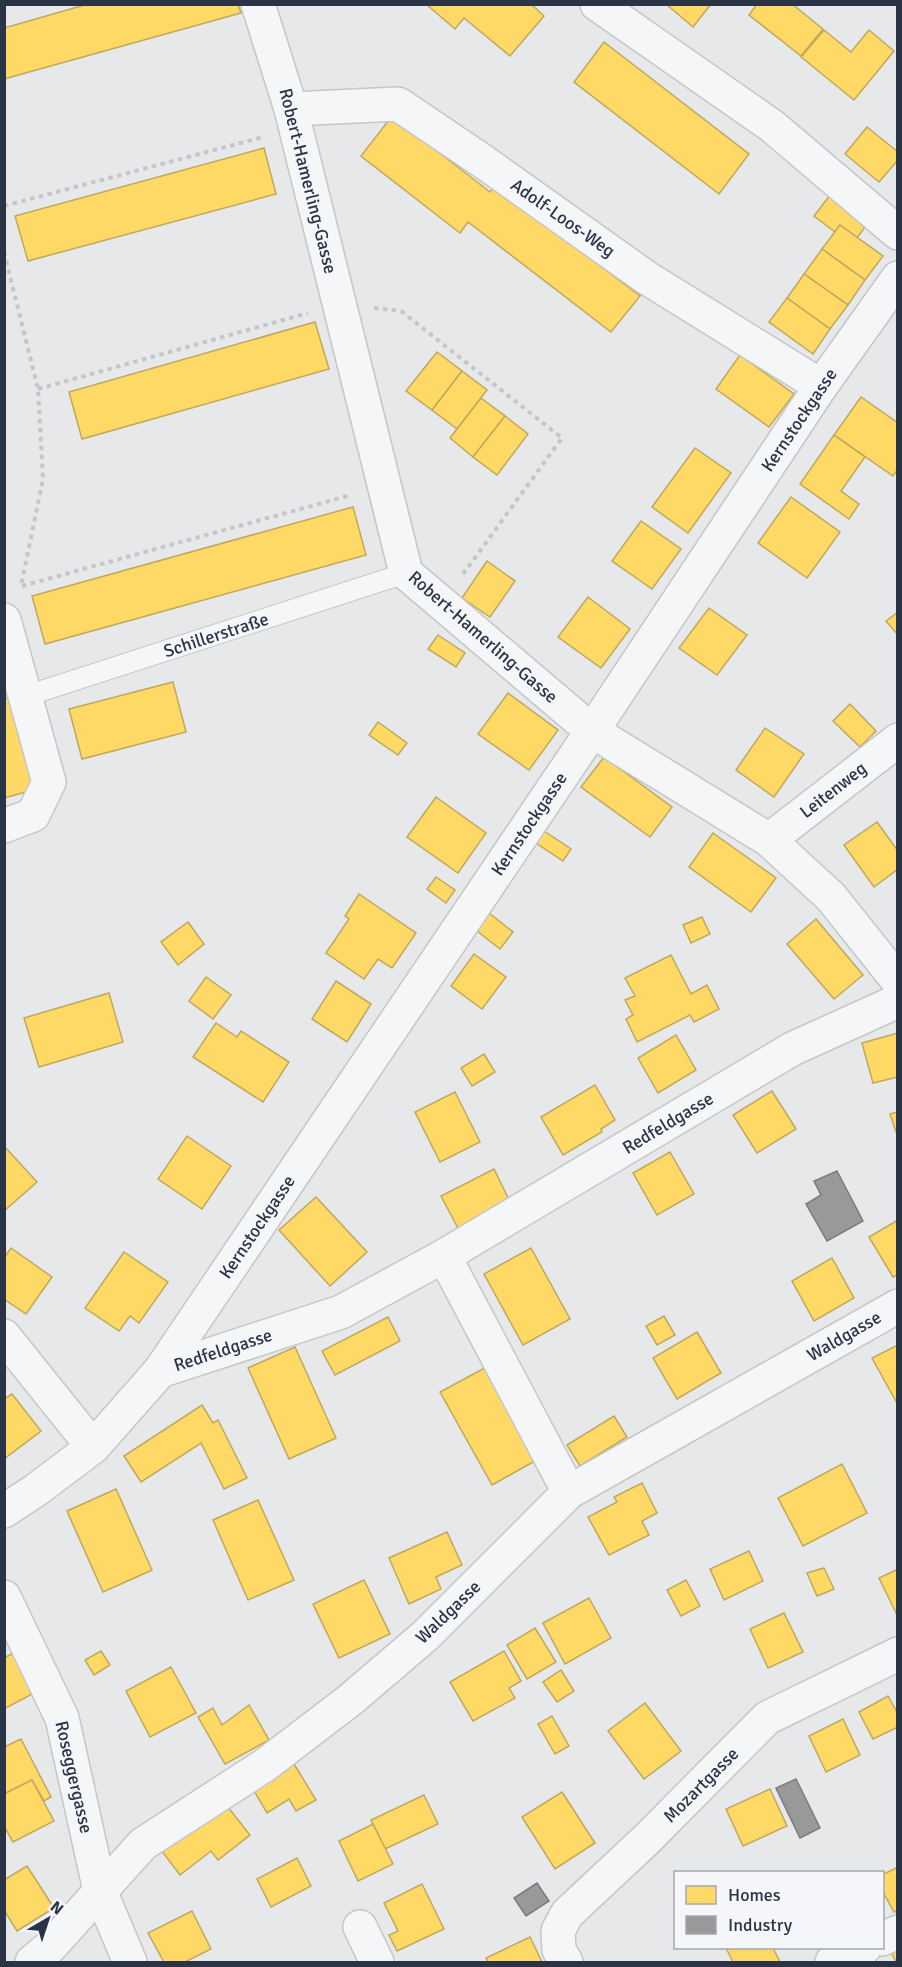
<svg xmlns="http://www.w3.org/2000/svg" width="902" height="1967" font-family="Signika,sans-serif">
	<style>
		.homes { fill: #ffd966; stroke: #bfa85c; stroke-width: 1.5 }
		.industry { fill: #999; stroke: #787b80; stroke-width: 1.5 }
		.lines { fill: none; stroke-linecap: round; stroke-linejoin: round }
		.lane-casing { stroke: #c4c6c8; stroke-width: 22 }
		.street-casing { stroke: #c4c6c8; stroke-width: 36 }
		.path { stroke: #c5c6ca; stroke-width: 4; stroke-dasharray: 4.5 4.5; stroke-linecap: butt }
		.lane { stroke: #f5f6f7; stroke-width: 20 }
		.street { stroke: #f5f6f7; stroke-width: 33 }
		.labels { text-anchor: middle; stroke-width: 6; stroke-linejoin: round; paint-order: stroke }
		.street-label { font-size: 18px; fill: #2b3445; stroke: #f4f6f9 }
	</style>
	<rect width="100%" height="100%" fill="#e6e8ea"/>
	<!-- homes -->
	<g class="homes">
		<polygon points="88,4 238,4 241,13 4,79 4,28"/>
		<polygon points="426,4 531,4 544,16 510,56 464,18 455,29"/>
		<polygon points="666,4 711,4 693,27"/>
		<polygon points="757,4 792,4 823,29 801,56 749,15"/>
		<polygon points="824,30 851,52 869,30 894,51 854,100 801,57"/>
		<polygon points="604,42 749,154 719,194 574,82"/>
		<polygon points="392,116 490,192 495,185 640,296 611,332 468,222 460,233 361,156"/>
		<polygon points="867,127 898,152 898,160 879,182 845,154"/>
		<polygon points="264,148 276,194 28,261 15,216"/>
		<polygon points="830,195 868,223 857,238 840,225 835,232 814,216"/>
		<polygon points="840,225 883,256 865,280 822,249"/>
		<polygon points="822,249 865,280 848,305 804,274"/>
		<polygon points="804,274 848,305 830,329 787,298"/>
		<polygon points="787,298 830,329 813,354 769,322"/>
		<polygon points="315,322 329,369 82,439 69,392"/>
		<polygon points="437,352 462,371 432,410 406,391"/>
		<polygon points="740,355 794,394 769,427 716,389"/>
		<polygon points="462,371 487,390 457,429 432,410"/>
		<polygon points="861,397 898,423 898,469 893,476 834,435"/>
		<polygon points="481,398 505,416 473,457 450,438"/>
		<polygon points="505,416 528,434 497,475 473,457"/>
		<polygon points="834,435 865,457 841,491 859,504 849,519 800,484"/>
		<polygon points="695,448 731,473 688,533 652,507"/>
		<polygon points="791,497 840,532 807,578 758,543"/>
		<polygon points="353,507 366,555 45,644 32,596"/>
		<polygon points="641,521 681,549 652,589 612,561"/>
		<polygon points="487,561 515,581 490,617 462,598"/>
		<polygon points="588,597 630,629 601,668 558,637"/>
		<polygon points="709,608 747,635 717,675 679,648"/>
		<polygon points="898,612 898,635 886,621"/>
		<polygon points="438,635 465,653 456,667 428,649"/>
		<polygon points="173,682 186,732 82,759 69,709"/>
		<polygon points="508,693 558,730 529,770 478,734"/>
		<polygon points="9,698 37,789 4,798 4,699"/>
		<polygon points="850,704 876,731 860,747 833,721"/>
		<polygon points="378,722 407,743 398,755 369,735"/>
		<polygon points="765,728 804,754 774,797 736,770"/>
		<polygon points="604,757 672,807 650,837 581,787"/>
		<polygon points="436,797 486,833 458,873 407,837"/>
		<polygon points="877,822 898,851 898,869 874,887 844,845"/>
		<polygon points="544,831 571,849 563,861 536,843"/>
		<polygon points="713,833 776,878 751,912 689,867"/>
		<polygon points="436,877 455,890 446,903 427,889"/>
		<polygon points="359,894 416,933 392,968 378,959 364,979 326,953 349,919 345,916"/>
		<polygon points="489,913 513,932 500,949 476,930"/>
		<polygon points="702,917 710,934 691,943 683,925"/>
		<polygon points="816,919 863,975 834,999 787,944"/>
		<polygon points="188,922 204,944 178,965 161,942"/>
		<polygon points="474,954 506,977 482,1009 451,986"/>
		<polygon points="671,955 691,994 707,985 719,1009 694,1022 690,1015 637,1042 626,1019 633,1015 625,1000 635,996 625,978"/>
		<polygon points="206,977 231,995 213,1019 189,1001"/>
		<polygon points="336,981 371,1004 347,1042 312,1019"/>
		<polygon points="109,993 123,1042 39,1067 24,1018"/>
		<polygon points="216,1023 237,1037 241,1031 289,1062 263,1102 193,1057"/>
		<polygon points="898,1033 898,1077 873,1083 862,1043"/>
		<polygon points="676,1035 696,1070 658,1093 638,1058"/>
		<polygon points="484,1054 495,1072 472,1086 461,1068"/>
		<polygon points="595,1085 615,1120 601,1129 602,1132 563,1155 541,1117"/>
		<polygon points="772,1091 796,1129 757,1153 733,1115"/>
		<polygon points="455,1092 480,1142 440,1162 415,1112"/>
		<polygon points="898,1112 898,1132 896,1132 890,1114"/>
		<polygon points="187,1136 231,1166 202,1209 158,1179"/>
		<polygon points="4,1146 37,1182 4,1211"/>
		<polygon points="670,1152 694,1194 657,1215 633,1173"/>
		<polygon points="494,1169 512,1206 460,1232 441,1196"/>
		<polygon points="316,1197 367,1252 330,1286 279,1230"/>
		<polygon points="898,1220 898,1275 893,1277 869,1237"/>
		<polygon points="11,1248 52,1277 26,1314 4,1299 4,1258"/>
		<polygon points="531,1248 570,1319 523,1345 484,1274"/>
		<polygon points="124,1252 168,1282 139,1323 130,1316 119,1331 85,1308"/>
		<polygon points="832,1258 854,1298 814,1321 792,1281"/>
		<polygon points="664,1316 675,1335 657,1345 646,1326"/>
		<polygon points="388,1317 400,1341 335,1375 322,1351"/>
		<polygon points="697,1332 721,1373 677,1399 653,1358"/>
		<polygon points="898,1345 898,1405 872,1358"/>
		<polygon points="295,1347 336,1438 289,1459 248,1368"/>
		<polygon points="490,1365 542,1457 492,1485 440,1392"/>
		<polygon points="12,1394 41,1431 4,1459 4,1399"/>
		<polygon points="202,1405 213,1423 218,1420 247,1478 224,1489 201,1443 141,1482 124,1456"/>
		<polygon points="614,1416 627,1437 580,1466 567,1445"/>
		<polygon points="842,1464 867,1513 803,1546 778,1498"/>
		<polygon points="642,1483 657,1513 642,1521 649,1535 609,1555 588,1517 617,1502 614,1497"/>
		<polygon points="116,1489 152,1570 103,1592 67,1511"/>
		<polygon points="258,1500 294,1580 248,1600 213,1520"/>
		<polygon points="447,1532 462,1565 436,1577 441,1589 409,1604 389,1558"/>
		<polygon points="749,1551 763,1581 724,1600 710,1569"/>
		<polygon points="824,1568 834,1589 817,1596 807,1573"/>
		<polygon points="898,1569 898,1617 879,1578"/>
		<polygon points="364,1580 390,1634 339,1658 313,1604"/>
		<polygon points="686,1580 700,1606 681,1616 667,1590"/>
		<polygon points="589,1598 611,1638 565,1664 543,1623"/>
		<polygon points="784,1613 803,1652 768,1668 750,1629"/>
		<polygon points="535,1628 556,1662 527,1679 507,1645"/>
		<polygon points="101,1651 110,1665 94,1675 85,1660"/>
		<polygon points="504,1651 521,1681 509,1688 515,1698 473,1721 450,1682"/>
		<polygon points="15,1652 36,1692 4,1709 4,1658"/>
		<polygon points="171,1667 196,1713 150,1737 126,1691"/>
		<polygon points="561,1670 574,1691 557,1702 543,1682"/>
		<polygon points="888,1696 898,1714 898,1727 873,1739 859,1712"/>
		<polygon points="645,1703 681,1751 644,1779 608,1731"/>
		<polygon points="249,1705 269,1740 225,1764 198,1717 213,1708 222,1725"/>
		<polygon points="552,1716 569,1746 555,1754 538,1724"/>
		<polygon points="843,1719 860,1755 826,1772 809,1736"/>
		<polygon points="21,1739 51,1797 44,1801 32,1780 4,1794 4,1747"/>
		<polygon points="294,1764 316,1800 296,1811 289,1799 267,1813 253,1789"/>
		<polygon points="32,1780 54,1821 13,1842 4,1826 4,1794"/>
		<polygon points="770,1789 787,1826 743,1846 726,1809"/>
		<polygon points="562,1792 595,1843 555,1869 522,1817"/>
		<polygon points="424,1795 438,1824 385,1849 371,1820"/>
		<polygon points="224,1802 250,1835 218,1860 211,1851 180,1875 161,1850"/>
		<polygon points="373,1824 393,1864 358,1881 339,1841"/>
		<polygon points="297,1858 311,1886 271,1907 257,1879"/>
		<polygon points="27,1866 54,1908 17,1931 4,1910 4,1880"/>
		<polygon points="898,1867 898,1911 894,1912 882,1890 882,1875"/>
		<polygon points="422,1884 444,1929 397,1951 389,1935 398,1931 384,1903"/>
		<polygon points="192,1911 211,1949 185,1962 164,1962 148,1933"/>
		<polygon points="530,1937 542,1962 488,1962 486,1958"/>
		<polygon points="726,1948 773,1948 780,1962 733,1962"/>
		<polygon points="898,1949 898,1962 896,1962 891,1952"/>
	</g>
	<!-- industry -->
	<g class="industry">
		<polygon points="837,1171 863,1221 827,1241 806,1204 821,1195 814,1181"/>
		<polygon points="796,1779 820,1828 800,1838 776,1788"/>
		<polygon points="537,1883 549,1901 526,1916 514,1898"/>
	</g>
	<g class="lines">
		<!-- lane casing -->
		<g class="lane-casing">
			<polyline id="lane" points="26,696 406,573"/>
		</g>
		<!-- street casing -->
		<g class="street-casing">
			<g id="street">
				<polyline points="258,4 291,109 406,573 592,731 769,840 831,897 898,981"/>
				<polyline points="597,4 772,126 898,233"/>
				<polyline points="291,109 398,104 481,160 647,278 821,386"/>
				<polyline points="4,620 49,782 33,815 4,826"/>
				<polyline points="769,840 898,740"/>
				<polyline points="444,1256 569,1492"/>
				<polyline points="4,1336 93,1447"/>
				<polyline points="160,1371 341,1312 444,1256 792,1049 898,1001"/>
				<polyline points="4,1511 36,1490 93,1447 160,1371 592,731 821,386 898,278"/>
				<polyline points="4,1597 62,1718 100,1891 130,1962"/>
				<polyline points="360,1927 377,1962"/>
				<polyline points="882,1939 898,1932"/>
				<polyline points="32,1962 50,1947 143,1844 265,1765 350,1700 425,1636 569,1492 898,1306"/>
				<polyline points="566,1962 559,1950 558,1931 567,1914 647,1839 767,1718 898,1654"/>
				<polyline points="832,1962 864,1948"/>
			</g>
		</g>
		<!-- path -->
		<g class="path">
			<polyline points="4,206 263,137"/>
			<polyline points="4,252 38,389 43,479 21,586"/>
			<polyline points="374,308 401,311 562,438 461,577"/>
			<polyline points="38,389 308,313"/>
			<polyline points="22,586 351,495"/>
		</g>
		<!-- lane -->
		<use href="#lane" class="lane"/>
		<!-- street -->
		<use href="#street" class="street"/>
	</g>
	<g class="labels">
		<!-- street labels -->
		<g class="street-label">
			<text transform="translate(308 181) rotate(76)" y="6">Robert-Hamerling-Gasse</text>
			<text transform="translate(563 218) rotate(35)" y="6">Adolf-Loos-Weg</text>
			<text transform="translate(799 420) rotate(-56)" y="6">Kernstockgasse</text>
			<text transform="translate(216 635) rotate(-18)" y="6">Schillerstraße</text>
			<text transform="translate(483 637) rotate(41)" y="6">Robert-Hamerling-Gasse</text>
			<text transform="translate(833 790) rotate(-38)" y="6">Leitenweg</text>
			<text transform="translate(529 824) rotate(-56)" y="6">Kernstockgasse</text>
			<text transform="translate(668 1123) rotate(-31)" y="6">Redfeldgasse</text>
			<text transform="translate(257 1227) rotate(-56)" y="6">Kernstockgasse</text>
			<text transform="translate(844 1336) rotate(-30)" y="6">Waldgasse</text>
			<text transform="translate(223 1350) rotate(-18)" y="6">Redfeldgasse</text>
			<text transform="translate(448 1612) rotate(-44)" y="6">Waldgasse</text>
			<text transform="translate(74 1777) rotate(77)" y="6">Roseggergasse</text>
			<text transform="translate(701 1785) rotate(-45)" y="6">Mozartgasse</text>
		</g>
	</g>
	<!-- border -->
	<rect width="902" height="1967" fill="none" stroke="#2b3445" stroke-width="12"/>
	<!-- legend -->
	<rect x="674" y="1871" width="210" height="78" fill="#f4f6f9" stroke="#a4a8b1" stroke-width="1.5"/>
	<rect x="686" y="1886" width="30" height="18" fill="#ffd966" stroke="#a4a8b1" stroke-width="1.5"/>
	<text x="728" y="1901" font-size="18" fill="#2b3445">Homes</text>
	<rect x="686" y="1916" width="30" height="18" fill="#999999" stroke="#a4a8b1" stroke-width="1.5"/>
	<text x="728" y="1931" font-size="18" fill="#2b3445">Industry</text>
	<!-- north arrow -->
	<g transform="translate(48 1919) rotate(39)" stroke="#f4f6f9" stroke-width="4.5" paint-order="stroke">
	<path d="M0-4.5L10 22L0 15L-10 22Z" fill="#2b3445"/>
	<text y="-9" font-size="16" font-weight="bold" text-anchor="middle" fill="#2b3445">N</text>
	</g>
</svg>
